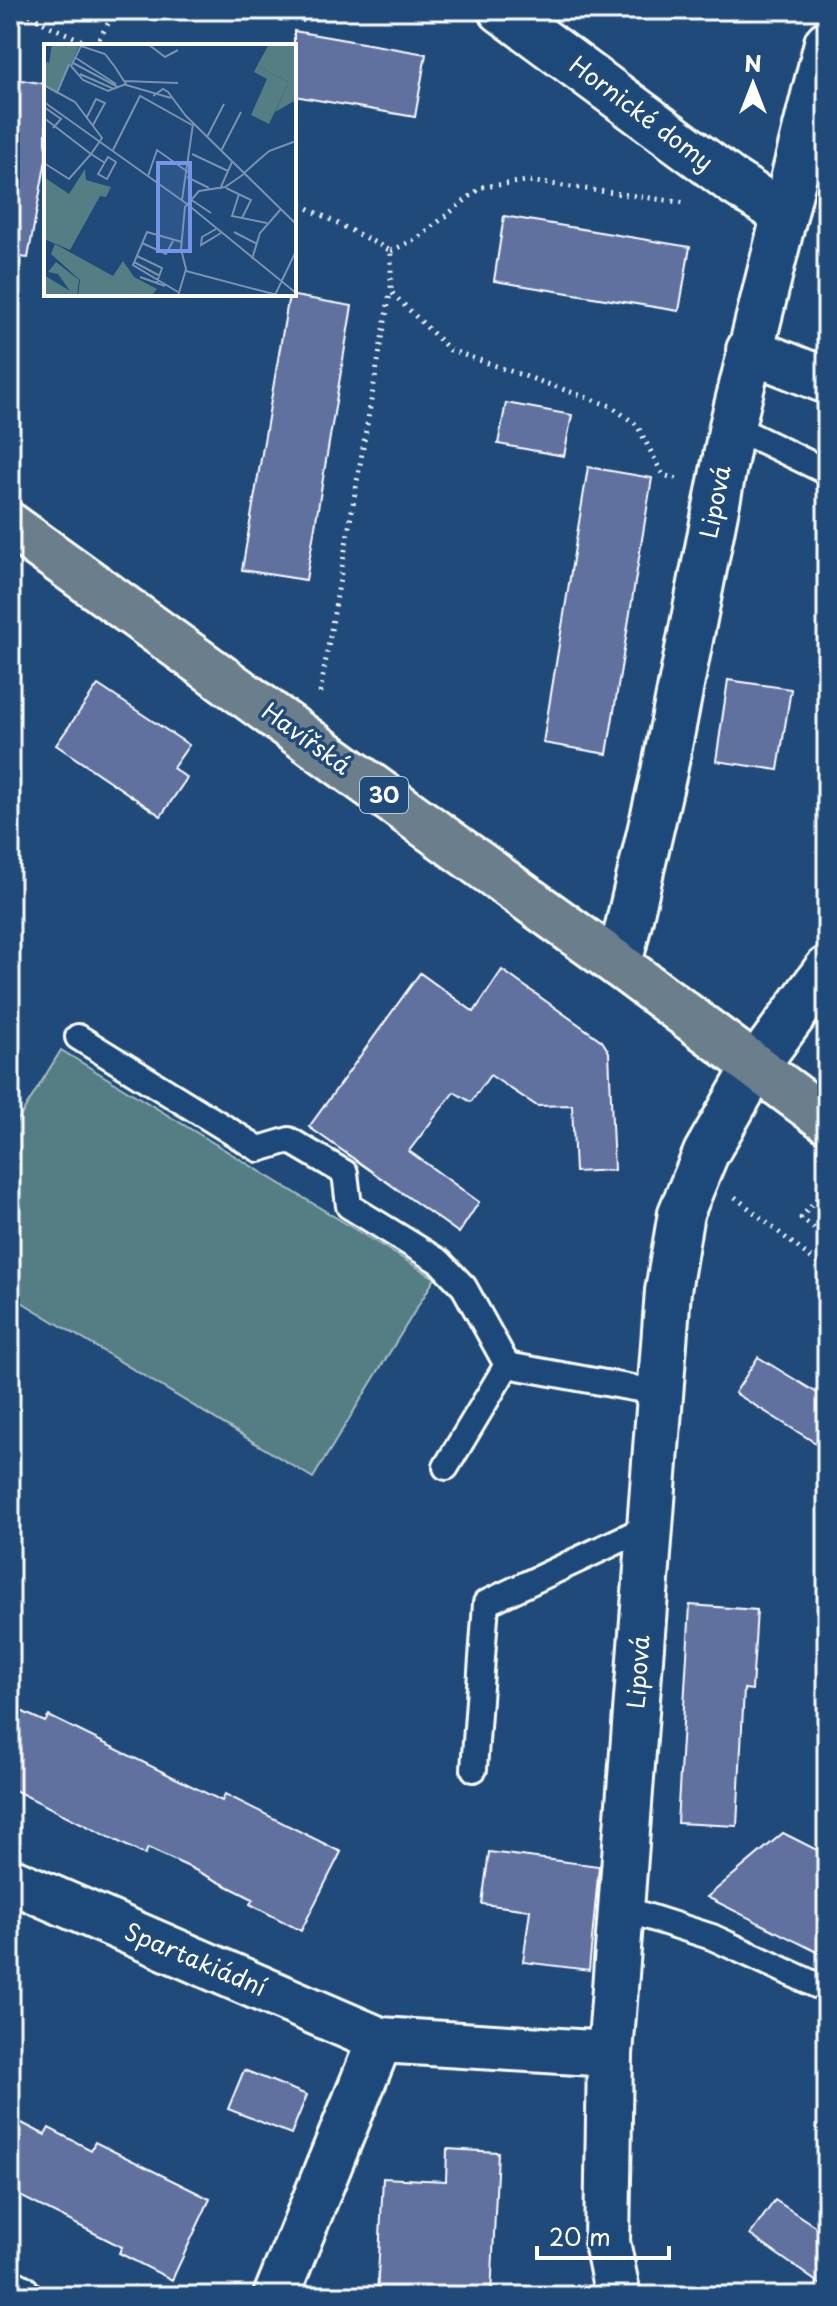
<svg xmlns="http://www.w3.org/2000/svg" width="837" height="2306" font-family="'Playpen Sans',sans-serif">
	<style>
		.grass { fill: #557e84; stroke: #aabec2; stroke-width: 2 }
		.building { fill: #61719f; stroke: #fff; stroke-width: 2 }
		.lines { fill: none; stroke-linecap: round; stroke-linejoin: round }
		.service-casing { stroke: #fff; stroke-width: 30 }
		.minor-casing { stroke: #fff; stroke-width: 50 }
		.tertiary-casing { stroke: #fff; stroke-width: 50 }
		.primary-casing { stroke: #fff; stroke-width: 50 }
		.path { stroke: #fff; stroke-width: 5; stroke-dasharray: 2 6; stroke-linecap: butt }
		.service { stroke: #1f4a7a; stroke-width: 24 }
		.minor { stroke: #1f4a7a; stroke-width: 44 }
		.tertiary { stroke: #1f4a7a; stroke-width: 44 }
		.primary { stroke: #6b7e8b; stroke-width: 44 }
		.labels { text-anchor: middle; stroke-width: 7; stroke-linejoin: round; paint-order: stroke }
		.shield { fill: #1f4a7a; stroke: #bcc9d7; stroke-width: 2 }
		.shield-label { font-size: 22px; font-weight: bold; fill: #fff }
		.street-label { font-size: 24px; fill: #fff; stroke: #1f4a7a }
		.inset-road { fill: none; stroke: #7992af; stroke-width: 2 }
		.view { fill: #7795e8; fill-opacity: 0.15; stroke: #7795e8; stroke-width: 4 }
		.inset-edge { fill: none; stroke: #fff; stroke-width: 4 }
	</style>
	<rect width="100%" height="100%" fill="#1f4a7a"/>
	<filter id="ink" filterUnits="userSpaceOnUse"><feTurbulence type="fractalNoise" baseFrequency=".0125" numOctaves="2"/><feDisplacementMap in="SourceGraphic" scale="16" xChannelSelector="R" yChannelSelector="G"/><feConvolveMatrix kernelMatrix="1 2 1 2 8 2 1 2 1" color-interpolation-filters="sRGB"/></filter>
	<g filter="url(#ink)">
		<!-- grass -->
		<polygon class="grass" points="61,1050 435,1278 313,1478 10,1295 10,1133"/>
		<!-- building -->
		<g class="building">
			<polygon points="294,31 426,54 415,117 294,96"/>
			<polygon points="10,78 46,84 46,160 28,258 10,256"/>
			<polygon points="504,216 690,247 679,311 494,281"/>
			<polygon points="289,295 352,306 306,580 242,570"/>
			<polygon points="506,403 572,415 564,456 498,444"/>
			<polygon points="588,467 652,478 607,754 543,743"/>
			<polygon points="728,680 791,689 778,770 716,761"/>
			<polygon points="98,685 189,745 173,768 187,778 161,816 56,745"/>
			<polygon points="502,970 602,1041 609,1052 614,1170 575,1172 572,1105 537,1106 490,1075 471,1102 454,1092 409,1151 479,1202 459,1233 309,1127 420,973 474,1012"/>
			<polygon points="758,1357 827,1399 827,1450 735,1393"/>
			<polygon points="690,1605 757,1610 752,1690 744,1689 737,1826 677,1823"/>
			<polygon points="10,1706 45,1722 49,1716 222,1801 225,1794 341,1852 301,1931 250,1904 253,1899 189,1867 148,1848 145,1855 10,1788"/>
			<polygon points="783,1833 827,1855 827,1957 707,1897"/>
			<polygon points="489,1852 599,1866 589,1970 523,1962 530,1910 482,1904"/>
			<polygon points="244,2070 307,2095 291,2134 228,2109"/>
			<polygon points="10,2117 45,2135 49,2128 91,2150 95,2142 210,2199 172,2280 119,2253 122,2247 10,2191"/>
			<polygon points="447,2149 498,2152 491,2296 377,2296 383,2178 446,2181"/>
			<polygon points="775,2200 827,2234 827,2289 750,2235"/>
		</g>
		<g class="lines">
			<!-- service casing -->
			<g class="service-casing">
				<g id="service">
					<polyline points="732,426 827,472"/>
					<polyline points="78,1037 259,1149 289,1140 345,1173 349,1206 440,1262 464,1287 507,1365"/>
					<polyline points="446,1467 507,1365 660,1393"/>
					<polyline points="474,1769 486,1603 650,1526"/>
					<polyline points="621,1908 712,1937 827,1990"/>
				</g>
			</g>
			<!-- minor casing -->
			<g class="minor-casing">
				<g id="minor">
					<polyline points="501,10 732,181 783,214"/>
					<polyline points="749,350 827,381"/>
					<polyline points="619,965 664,772 732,426 827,43"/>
					<polyline points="756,1066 827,969"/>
					<polyline points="10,1880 380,2040 610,2054"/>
					<polyline points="10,2292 18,2296"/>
					<polyline points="276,2296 380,2040"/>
				</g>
			</g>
			<!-- tertiary casing -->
			<g class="tertiary-casing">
				<polyline id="tertiary" points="618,2296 607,2242 610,2054 668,1291 681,1213 706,1153 756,1066"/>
			</g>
			<!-- primary casing -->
			<g class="primary-casing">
				<polyline id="primary" points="10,525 619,965 827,1120"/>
			</g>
			<!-- path -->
			<g class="path">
				<polyline points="23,10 47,25 94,46"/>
				<polyline points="223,10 308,21 310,10"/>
				<polyline points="95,46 116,10"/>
				<polyline points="294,201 391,251 391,292 450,350 611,406 637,425 663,475 678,479"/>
				<polyline points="391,251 418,238 482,187 528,181 686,203"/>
				<polyline points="320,693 390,293"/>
				<polyline points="827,1186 801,1218 827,1239"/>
				<polyline points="735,1197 827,1271"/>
			</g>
			<!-- service -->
			<use href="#service" class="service"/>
			<!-- minor -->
			<use href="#minor" class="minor"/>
			<!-- tertiary -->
			<use href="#tertiary" class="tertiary"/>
			<!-- primary -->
			<use href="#primary" class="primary"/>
		</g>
	</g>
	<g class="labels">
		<!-- shield labels -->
		<rect class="shield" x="360" y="777" width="48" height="36" rx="6"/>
		<g class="shield-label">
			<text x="384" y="803">30</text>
		</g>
		<!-- street labels -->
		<g class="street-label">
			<text transform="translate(641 114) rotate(37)" y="8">Hornické domy</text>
			<text transform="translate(716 502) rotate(-79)" y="8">Lipová</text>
			<text transform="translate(306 739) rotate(36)" y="8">Havířská</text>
			<text transform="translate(639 1672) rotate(-86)" y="8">Lipová</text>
			<text transform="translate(195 1960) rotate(23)" y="8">Spartakiádní</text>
		</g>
	</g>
	<!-- overview -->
	<g transform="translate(44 44)">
		<rect width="252" height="252" fill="#1f4a7a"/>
		<path d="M213,22L245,38L225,80L207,71L223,35L210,28ZM41,125L42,136L67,143L62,153L56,152L26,206L0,195V133L25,150ZM12,218L35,236L33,252H0V231L26,247L14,230L4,228Z" fill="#557e84"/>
		<path d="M8,0H36L13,50L0,42V17L5,19ZM225,0H252V56L231,68L245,38L213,22ZM11,200L69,232L79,217L90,233L113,245L107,252H34L36,236L7,210Z" fill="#557e84"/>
		<path class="inset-road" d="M104,0L121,13L134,6M32,14L72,40M29,19L74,43M36,30L70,45M80,37L134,39M82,40L64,47L39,36L27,22L37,2L61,10L71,23L80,37L82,40V41L127,54M0,41L31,58L58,94L47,110L0,74M13,49L25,20M109,52L119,45L124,48L142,72L252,180M0,58L143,160L252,249M0,63L17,75L9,84M43,73L52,55L61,59L49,81M163,93L180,60M69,106L96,52L148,81M177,107L197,68M148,110L184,127M64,113L72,118L63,135L54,130ZM0,119L25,135L47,110L61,119M200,129L225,107L252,97M104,132L113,106L144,128M143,133L165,144M182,144L207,156L198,174M176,145L188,118M195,150L188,172L223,179M146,155L167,169M138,156L149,80M172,185L158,193L157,201L177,189M190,188L213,200M98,199L122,210L129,197M93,212L118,224L113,238M208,215L216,189L237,165M90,218L116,232M142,227L237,252M96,233L121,242M134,248L89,221L103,188L138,198M231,251L252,207M134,252L142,225L137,205L141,163L155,147L181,143L200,130"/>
		<path class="view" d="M114,119H146V207H114Z"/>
		<rect width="252" height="252" class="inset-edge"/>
	</g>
	<!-- margin -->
	<rect width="837" height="2306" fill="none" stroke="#1f4a7a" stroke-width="40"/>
	<rect x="20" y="20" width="797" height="2266" fill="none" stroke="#fff" stroke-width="3" filter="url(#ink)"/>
	<!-- north arrow -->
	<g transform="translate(753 84)" stroke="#1f4a7a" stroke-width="6" paint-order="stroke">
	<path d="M0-6L14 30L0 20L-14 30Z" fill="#ffffff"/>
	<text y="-12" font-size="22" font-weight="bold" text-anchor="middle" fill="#ffffff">N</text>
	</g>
	<!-- scale -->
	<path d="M537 2246v12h132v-12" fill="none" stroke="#ffffff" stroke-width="4"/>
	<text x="549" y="2246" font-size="24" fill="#ffffff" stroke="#1f4a7a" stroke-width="6" paint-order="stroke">20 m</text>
</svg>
